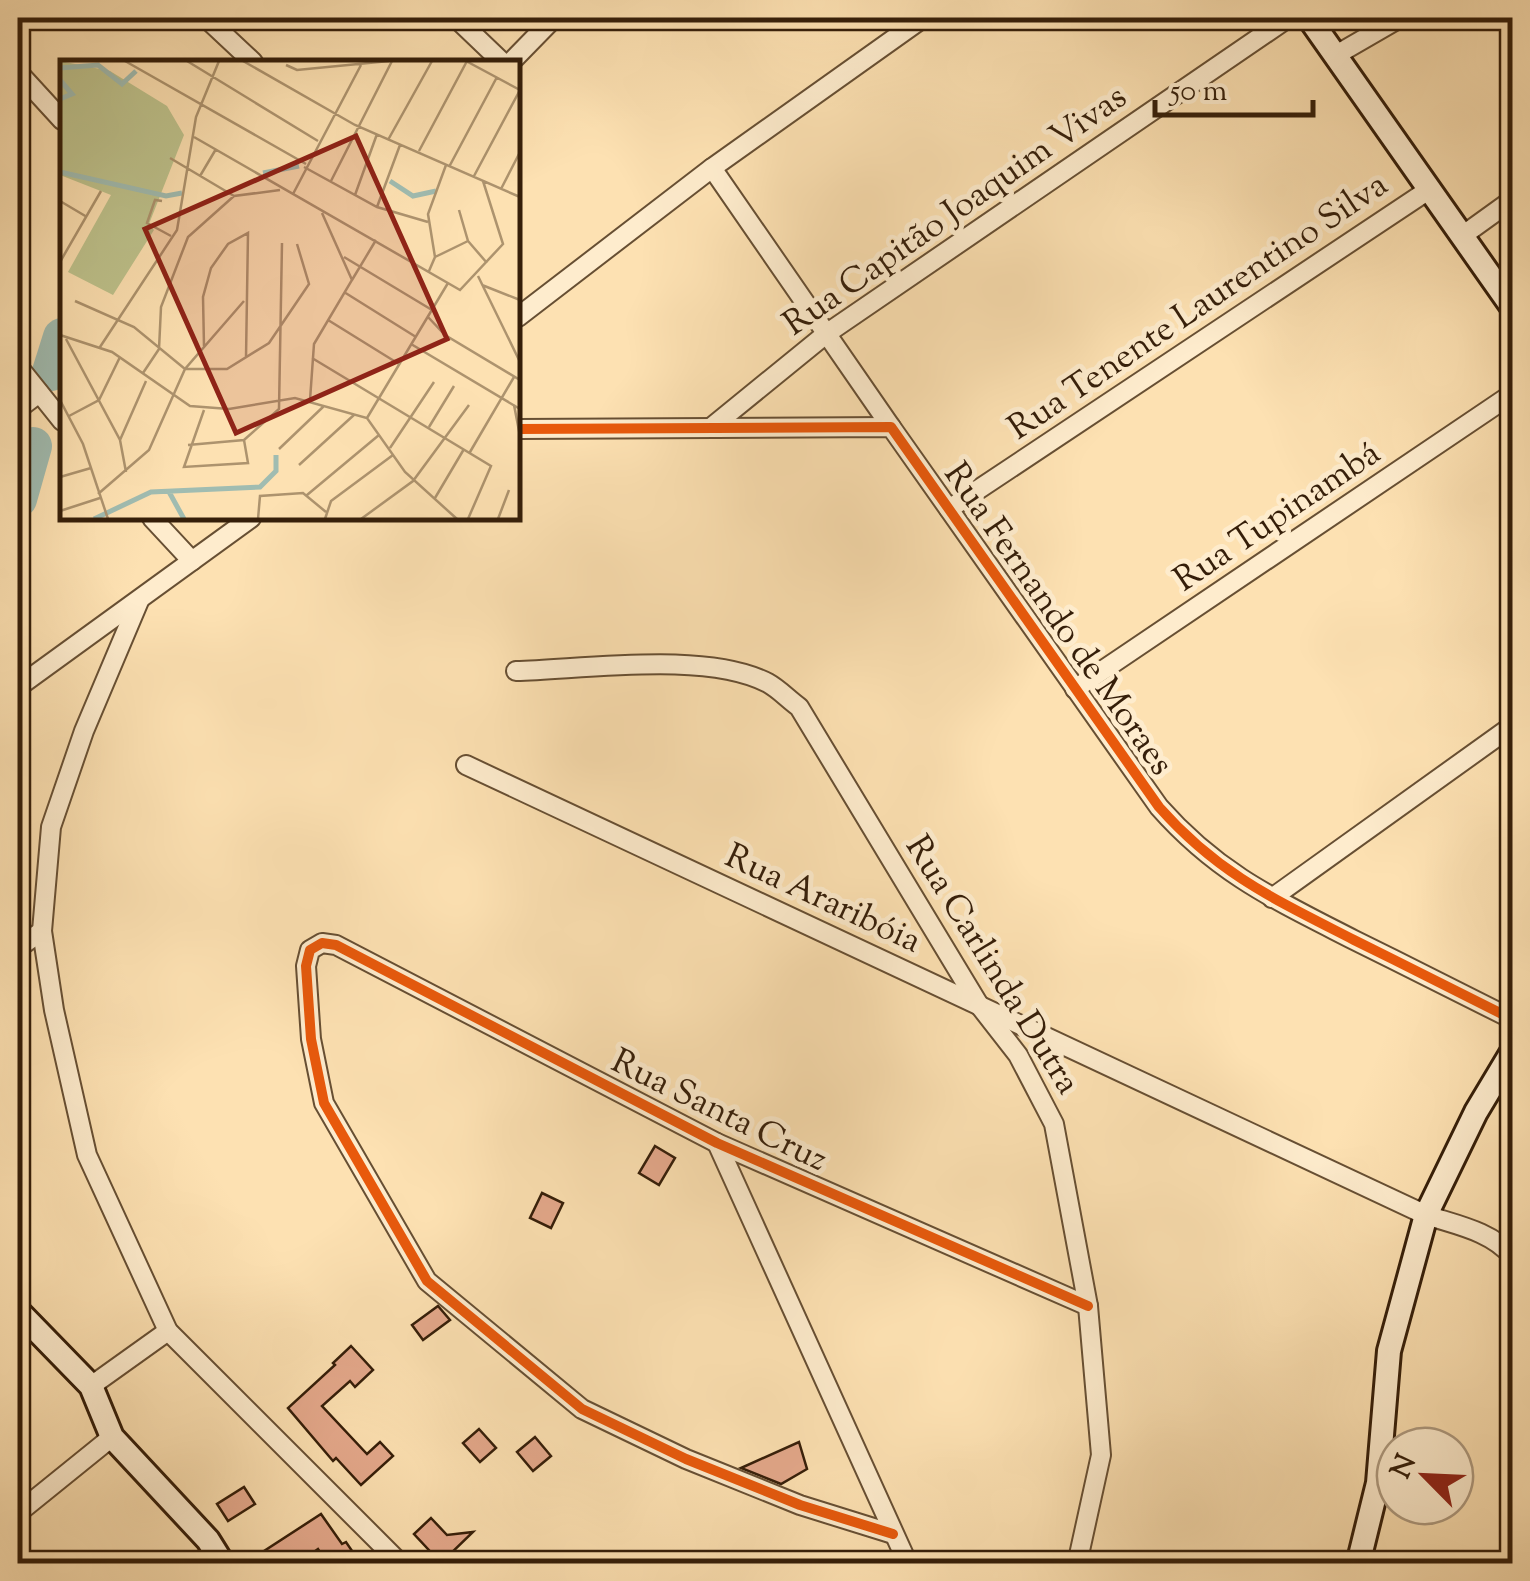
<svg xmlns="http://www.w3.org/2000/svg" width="1530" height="1581" font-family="'Sorts Mill Goudy',serif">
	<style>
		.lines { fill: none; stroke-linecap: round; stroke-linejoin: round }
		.river { stroke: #a0bcb1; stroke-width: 38 }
		.building { fill: #e5a98c; stroke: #351e09; stroke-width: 2.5 }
		.street-casing { stroke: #674f33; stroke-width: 22 }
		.secondary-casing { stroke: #351e09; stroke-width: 28 }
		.street { stroke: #feeccd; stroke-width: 18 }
		.secondary { stroke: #feeccd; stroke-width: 22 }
		.cycleway-casing { stroke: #feeccd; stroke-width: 16 }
		.cycleway { stroke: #e8590c; stroke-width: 10 }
		.labels { text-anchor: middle; stroke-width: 10; stroke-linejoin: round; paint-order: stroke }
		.street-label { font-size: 35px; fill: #351e09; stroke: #feeccd }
		.inset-river { fill: none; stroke: #a0bcb1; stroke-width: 5 }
		.inset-road { fill: none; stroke: #ad936e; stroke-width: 2.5 }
		.view { fill: #8f2418; fill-opacity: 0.15; stroke: #8f2418; stroke-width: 5 }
		.inset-edge { fill: none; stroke: #351e09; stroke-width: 5 }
	</style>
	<rect width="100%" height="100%" fill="#fde1b2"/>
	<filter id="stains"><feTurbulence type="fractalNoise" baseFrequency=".002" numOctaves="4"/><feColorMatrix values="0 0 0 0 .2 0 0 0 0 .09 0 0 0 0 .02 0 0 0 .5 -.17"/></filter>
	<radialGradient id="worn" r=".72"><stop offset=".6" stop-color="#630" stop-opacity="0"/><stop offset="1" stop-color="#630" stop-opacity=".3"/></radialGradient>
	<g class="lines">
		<!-- river -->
		<g class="river">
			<polyline points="51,372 62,337"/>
			<polyline points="18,499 33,446"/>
		</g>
	</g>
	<!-- building -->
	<g class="building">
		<polygon points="655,1146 675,1158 659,1185 639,1173"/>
		<polygon points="542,1193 563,1203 551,1228 530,1218"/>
		<polygon points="438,1306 450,1320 423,1340 412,1325"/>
		<polygon points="351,1346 373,1370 355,1387 350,1381 322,1406 367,1454 380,1442 393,1456 361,1485 336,1458 333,1461 288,1408 335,1365 333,1363"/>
		<polygon points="479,1429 496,1448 480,1462 463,1443"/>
		<polygon points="535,1437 551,1456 533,1471 517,1452"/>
		<polygon points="799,1442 807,1469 781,1484 741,1468"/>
		<polygon points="244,1487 255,1504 228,1521 217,1504"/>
		<polygon points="321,1514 342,1544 346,1542 361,1564 328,1564 318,1549 297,1564 244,1564"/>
		<polygon points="431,1518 447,1535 473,1532 441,1563 414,1534"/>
	</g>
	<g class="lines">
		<!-- street casing -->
		<g class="street-casing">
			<g id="street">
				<polyline points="206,18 253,62"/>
				<polyline points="456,18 502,62"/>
				<polyline points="1336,55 1400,18"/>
				<polyline points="511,62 554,18"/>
				<polyline points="18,72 62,120"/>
				<polyline points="712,168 891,427"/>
				<polyline points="1462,236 1512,200"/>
				<polyline points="518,317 712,168 923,18"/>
				<polyline points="18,366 62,421"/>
				<polyline points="18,409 39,393"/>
				<polyline points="713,426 826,334 1288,18"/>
				<path d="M518,429L891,427L1159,807C1218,874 1276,900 1354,940C1407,966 1460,993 1512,1019"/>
				<polyline points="949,509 1430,189"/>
				<polyline points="152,518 192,561"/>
				<polyline points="139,601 84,731 51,827 42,931 54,1010 87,1155 168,1331 401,1564"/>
				<path d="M516,671C586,669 707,651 768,683C779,689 789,700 799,707L979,1005L1018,1055L1054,1124L1088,1306L1101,1455L1077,1564"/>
				<polyline points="18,687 251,518"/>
				<polyline points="1075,689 1512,394"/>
				<path d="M466,765L1426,1215C1456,1225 1491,1231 1512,1256"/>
				<polyline points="1272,898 1512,726"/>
				<polyline points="18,948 42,931"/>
				<polyline points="717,1143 908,1564"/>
				<polyline points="91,1386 168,1331"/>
				<polyline points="18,1513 112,1437"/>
				<polyline points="893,1534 800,1505 686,1459 582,1409 427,1281 324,1103 311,1039 306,966 310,950 322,943 336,945 717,1143 1088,1306"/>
			</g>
		</g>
		<!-- secondary casing -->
		<g class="secondary-casing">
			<g id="secondary">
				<polyline points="1309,18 1512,307"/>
				<polyline points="18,1311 91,1386 112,1437 208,1540 223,1564"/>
				<polyline points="1358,1564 1378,1483 1389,1351 1426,1215 1476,1112 1512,1052"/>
			</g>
		</g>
		<!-- street -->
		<use href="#street" class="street"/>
		<!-- secondary -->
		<use href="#secondary" class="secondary"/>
		<!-- cycleway casing -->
		<g class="cycleway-casing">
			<g id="cycleway">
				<path d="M518,429L891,427L1159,807C1218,874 1276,900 1354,940C1407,966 1460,993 1512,1019"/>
				<polyline points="893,1534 800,1505 686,1459 582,1409 427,1281 324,1103 311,1039 306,966 310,950 322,943 336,945 717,1143 1088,1306"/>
			</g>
		</g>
		<!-- cycleway -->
		<use href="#cycleway" class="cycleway"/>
	</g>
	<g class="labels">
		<!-- street labels -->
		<g class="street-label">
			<text transform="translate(954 209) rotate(-35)" y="12">Rua Capitão Joaquim Vivas</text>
			<text transform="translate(1197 305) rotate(-34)" y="12">Rua Tenente Laurentino Silva</text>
			<text transform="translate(1276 515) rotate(-34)" y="12">Rua Tupinambá</text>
			<text transform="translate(1060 618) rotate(55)" y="12">Rua Fernando de Moraes</text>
			<text transform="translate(824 897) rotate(25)" y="12">Rua Araribóia</text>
			<text transform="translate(994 964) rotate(58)" y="12">Rua Carlinda Dutra</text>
			<text transform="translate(720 1109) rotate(26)" y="12">Rua Santa Cruz</text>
		</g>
	</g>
	<!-- overview -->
	<g transform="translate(60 60)">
		<rect width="460" height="460" fill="#fde1b2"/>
		<path d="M0,1L50,11L107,46L124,75L89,164L94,170L53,235L8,212L51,135L0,115Z" fill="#bec38d"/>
		<path class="inset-river" d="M0,8L38,5L62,24L76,11M0,20L12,34L0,39M0,112L106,136L122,133M203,113L239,106M330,121L353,136L376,131M108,430L124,459M34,459L91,432L200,427L216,411V395"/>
		<path class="inset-road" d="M65,1L246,104M127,1L258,81M183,1L295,65L460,137M406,1L460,30M226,5L237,10L329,1M134,77L400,230L443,184L423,121M328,80L372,1M359,91L407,1M110,98L174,136M244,107L317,147L368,162M389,107L437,17M140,116L156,89M414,116L460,30M271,121L332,1M441,129L460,92M233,134L301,5M295,135L317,74M0,141L27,157M102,141L95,140L87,163L111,176M317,147L340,85M399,150L408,181L427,203M284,197L372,250M375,197L408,181M0,202L41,131M369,211L375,197L368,154L386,105M418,216L460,302M292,220L316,180M422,225L460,240M284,232L356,277M15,241L74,267L125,309H167L209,283L249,224L237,184M368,257L385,275L460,320M268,260L339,304M0,275L52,292L130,346L169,349L235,338L307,358L345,412L397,459M6,279L60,380L66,412M351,284L460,349M144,286L143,237L151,208L168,184L188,173L186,298M40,287L117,170L136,57L159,1M252,298L431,406L408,459M83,313L99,289L101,247L128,177L174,136L220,130M0,340L23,384L48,459M250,340L254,284L292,220L262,153M454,345L460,376M144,350L124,407L188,403L184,380M9,356L39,340L60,297M307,358L388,223M369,367L394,326M60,380L86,321M128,385L184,380L219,349L222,183M330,388L374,322M219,389L264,346M410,392L454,317M239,405L295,354M0,417L31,408M38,434L89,390L125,309L184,241M247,435L319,375M375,438L404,389M0,451L40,438M198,459L200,436L243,433L266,452M265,459L271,441L333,395M301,459L353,421L409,345M438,459L449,430"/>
		<path class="view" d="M296,76L387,279L176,373L85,169Z"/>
		<rect width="460" height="460" class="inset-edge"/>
	</g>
	<!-- margin -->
	<rect width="1530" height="1581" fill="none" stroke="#fde1b2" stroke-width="60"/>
	<rect x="20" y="20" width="1490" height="1541" fill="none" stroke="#351e09" stroke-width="5"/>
	<rect x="30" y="30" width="1470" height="1521" fill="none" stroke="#351e09" stroke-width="2.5"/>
	<!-- north arrow -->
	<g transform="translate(1425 1476) rotate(294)"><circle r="48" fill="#feeccd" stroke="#ae9a7f" stroke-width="2.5"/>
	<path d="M0-8L18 38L0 25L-18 38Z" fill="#8f2418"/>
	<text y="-15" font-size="28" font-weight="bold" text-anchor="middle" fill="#351e09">N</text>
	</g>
	<!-- scale -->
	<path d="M1155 100v15h158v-15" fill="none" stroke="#351e09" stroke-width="5"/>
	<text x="1170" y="100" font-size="30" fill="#351e09" stroke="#feeccd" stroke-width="8" paint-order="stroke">50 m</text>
	<rect width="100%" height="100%" filter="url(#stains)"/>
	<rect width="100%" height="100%" fill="url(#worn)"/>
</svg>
